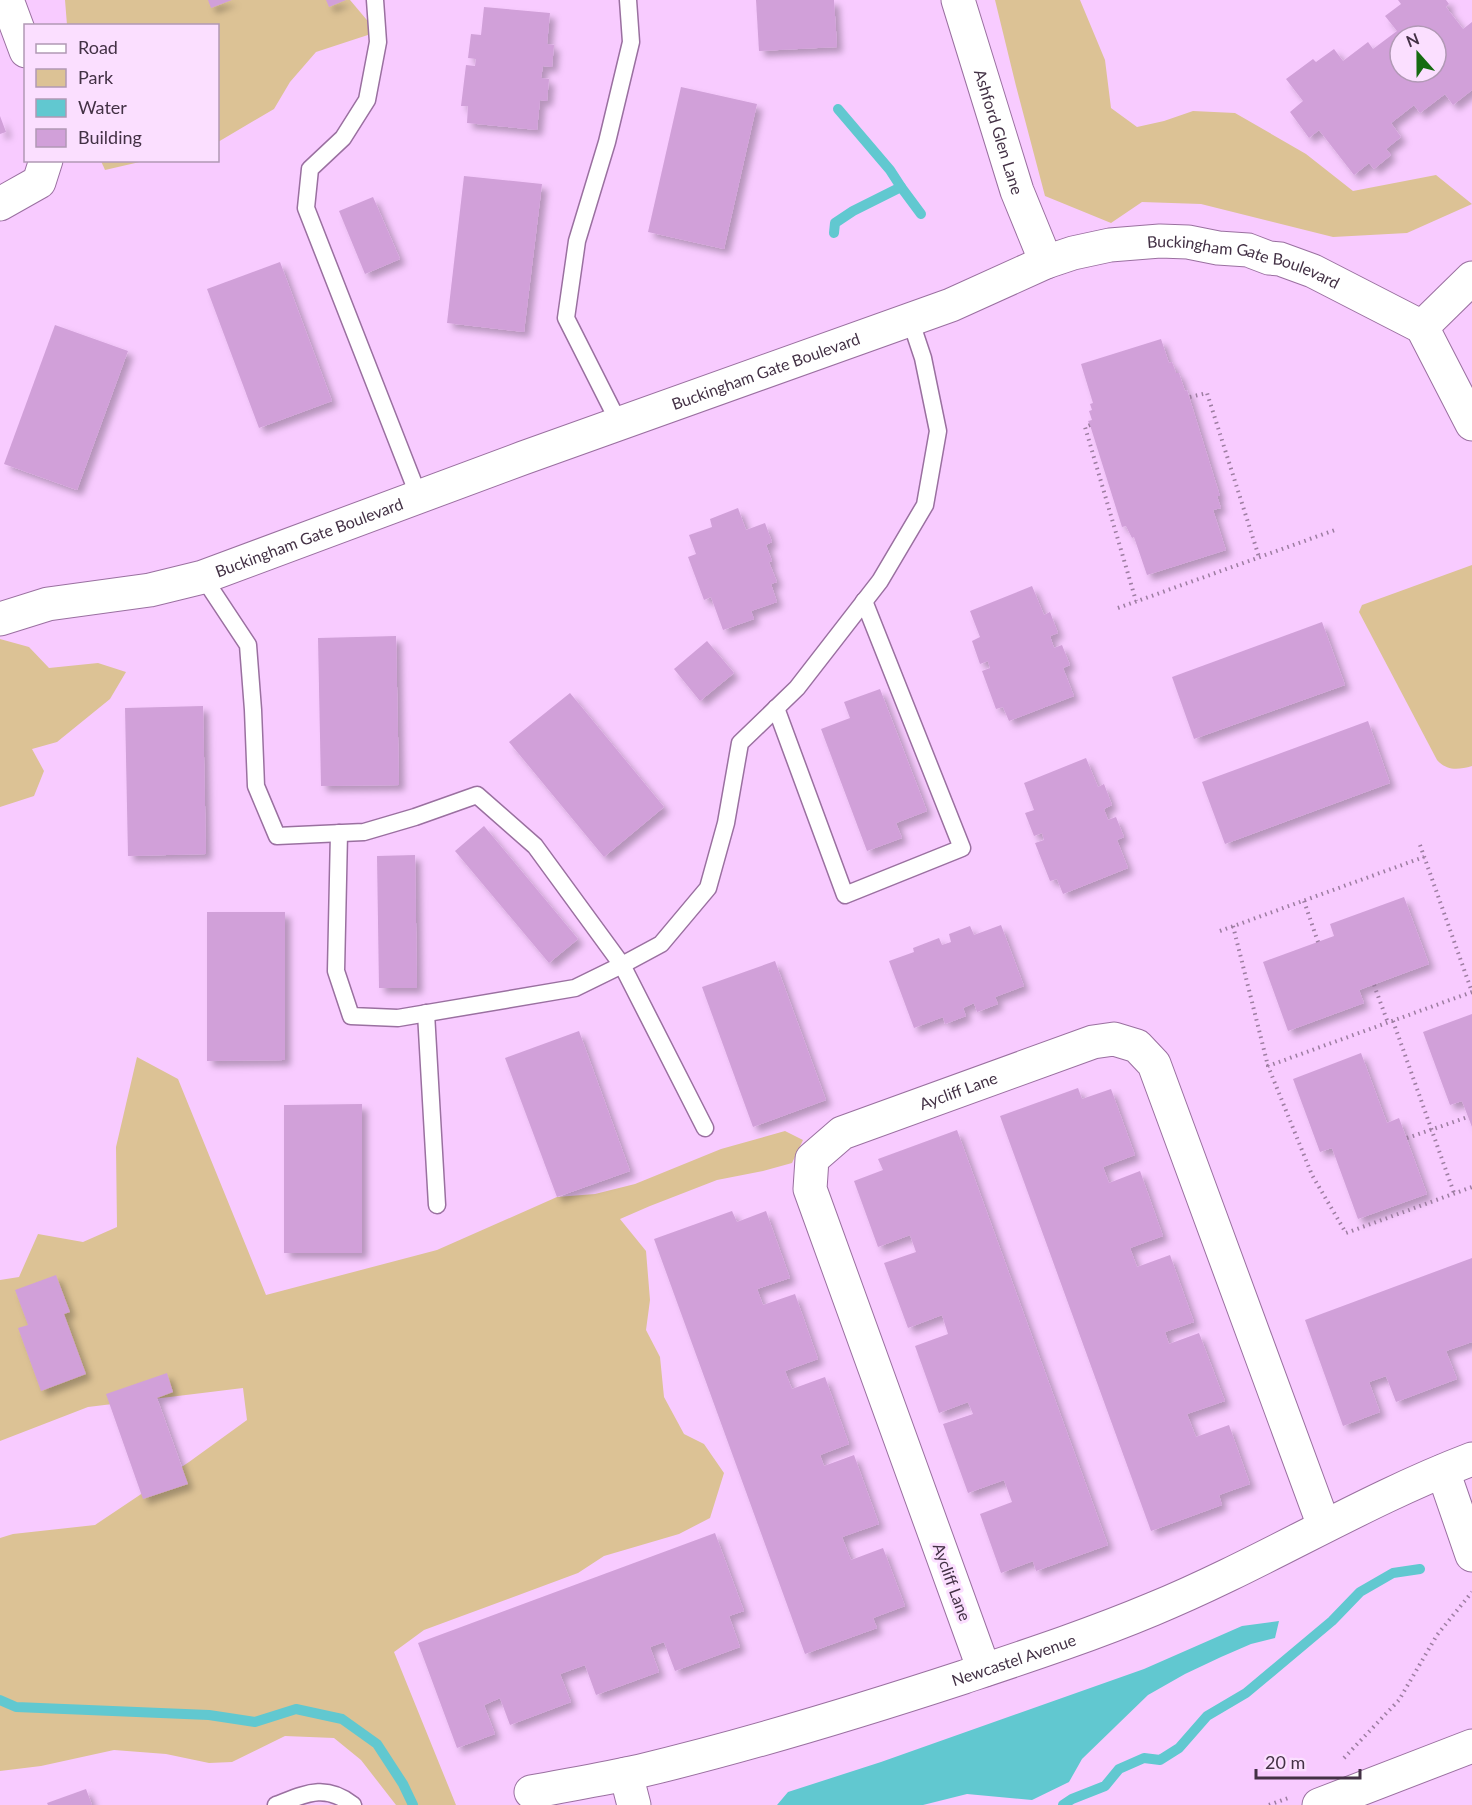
<svg xmlns="http://www.w3.org/2000/svg" width="1472" height="1805" font-family="Lato,sans-serif">
	<style>
		.green { fill: #dcc295 }
		.water { fill: #61c8d0 }
		.lines { fill: none; stroke-linecap: round; stroke-linejoin: round }
		.stream { stroke: #61c8d0; stroke-width: 10 }
		.building { fill: #d1a0d9; fill-rule: evenodd; filter: url(#shadow) }
		.lane-casing { stroke: #9a70a0; stroke-width: 19 }
		.street-casing { stroke: #9a70a0; stroke-width: 35 }
		.path { stroke: #9d7da1; stroke-width: 4; stroke-dasharray: 1.5 4.5; stroke-linecap: butt }
		.lane { stroke: #fff; stroke-width: 16 }
		.street { stroke: #fff; stroke-width: 33 }
		.labels { text-anchor: middle; stroke-width: 6; stroke-linejoin: round; paint-order: stroke }
		.street-label { font-size: 16px; fill: #433145; stroke: #fbdfff }
	</style>
	<defs>
		<filter id="shadow"><feDropShadow dx="5.5" dy="5.5" stdDeviation="3" flood-color="#0004"/></filter>
	</defs>
	<rect width="100%" height="100%" fill="#f8cbff"/>
	<!-- green -->
	<g class="green">
		<polygon points="65,0 350,0 377,32 316,52 290,82 274,109 218,142 218,26 67,25"/>
		<polygon points="995,0 1080,0 1105,60 1111,108 1137,127 1164,121 1193,111 1235,113 1306,154 1353,191 1436,175 1472,204 1407,233 1333,237 1201,204 1142,202 1111,223 1045,196 1016,86"/>
		<polygon points="101,161 144,161 105,170"/>
		<path d="M1472,565V766C1458,770 1447,771 1437,760L1359,612L1362,605Z"/>
		<polygon points="0,639 29,647 49,668 98,663 126,672 110,699 57,742 32,749 44,771 34,796 0,807"/>
		<polygon points="137,1057 178,1079 266,1295 437,1250 557,1197 595,1194 635,1184 721,1149 785,1131 803,1140 792,1163 763,1171 717,1180 650,1206 620,1219 646,1251 650,1300 646,1330 660,1357 664,1397 684,1434 704,1444 724,1473 710,1518 679,1534 604,1556 578,1573 424,1630 394,1652 456,1805 396,1805 361,1760 334,1738 285,1736 232,1762 209,1763 166,1754 114,1750 41,1766 0,1771 0,1538 13,1534 95,1525 189,1462 247,1420 243,1388 88,1407 0,1441 0,1280 19,1277 38,1234 83,1242 117,1227 116,1147"/>
	</g>
	<!-- water -->
	<polygon class="water" points="1279,1621 1275,1638 1251,1644 1221,1657 1185,1674 1148,1695 1082,1759 1069,1782 1032,1800 967,1794 923,1805 777,1805 788,1792 881,1762 1144,1669 1242,1626"/>
	<g class="lines">
		<!-- stream -->
		<g class="stream">
			<polyline points="838,109 890,170 901,187 921,214"/>
			<polyline points="834,233 835,223 853,211 901,187"/>
			<polyline points="0,1700 16,1707 209,1715 255,1722 296,1709 342,1719 377,1744 403,1784 413,1805"/>
			<polyline points="1063,1805 1072,1799 1105,1786 1119,1769 1144,1758 1160,1760 1179,1748 1207,1716 1246,1693 1332,1621 1360,1592 1393,1573 1420,1569"/>
		</g>
	</g>
	<!-- building -->
	<g class="building">
		<polygon points="208,0 232,0 211,8"/>
		<polygon points="326,0 346,0 329,7"/>
		<polygon points="756,0 834,0 837,47 759,51"/>
		<path d="M1398,0H1446L1449,4L1446,7L1463,29L1472,22V90L1453,105L1445,94L1420,113L1414,105L1391,123L1401,137L1386,149L1391,155L1374,169L1369,163L1354,175L1319,130L1309,138L1290,112L1303,101L1286,79L1313,59L1316,62L1334,49L1343,61L1368,42L1373,49L1397,31L1385,16L1401,4ZM1400,36H1436V72H1400Z"/>
		<polygon points="484,7 550,13 547,44 554,45 552,67 543,66 541,78 549,79 547,101 540,100 537,130 467,123 468,106 461,106 466,65 475,66 476,59 468,58 471,34 481,35"/>
		<polygon points="681,87 757,104 724,249 648,232"/>
		<polygon points="0,116 6,132 0,134"/>
		<polygon points="464,176 542,184 524,332 447,323"/>
		<polygon points="373,197 400,259 365,274 339,211"/>
		<polygon points="280,262 332,401 259,428 207,289"/>
		<polygon points="55,325 128,351 77,490 4,464"/>
		<polygon points="1161,339 1169,363 1172,362 1176,373 1179,373 1185,391 1187,390 1220,496 1217,496 1221,508 1213,510 1226,550 1147,575 1134,537 1132,538 1126,526 1122,527 1090,425 1088,421 1092,420 1089,411 1092,410 1090,404 1093,403 1081,364"/>
		<polygon points="738,508 746,530 765,523 772,542 766,545 772,561 769,562 777,582 771,584 777,602 751,611 754,619 723,630 711,597 704,600 688,557 696,554 689,535 712,527 710,519"/>
		<polygon points="1032,586 1044,615 1050,612 1058,633 1050,636 1054,648 1062,645 1070,665 1063,668 1074,696 1009,721 1003,707 996,709 982,671 990,668 988,661 980,664 972,641 980,637 970,611"/>
		<polygon points="1322,622 1345,685 1194,739 1172,677"/>
		<polygon points="396,636 399,785 321,786 318,638"/>
		<polygon points="707,641 734,673 700,701 674,669"/>
		<polygon points="880,689 927,811 896,823 902,838 867,851 821,729 850,718 844,702"/>
		<polygon points="570,693 664,807 604,857 509,742"/>
		<polygon points="203,706 206,854 128,856 125,708"/>
		<polygon points="1368,721 1390,783 1225,844 1202,782"/>
		<polygon points="1086,758 1098,787 1104,784 1112,805 1104,809 1108,820 1116,817 1124,837 1117,840 1128,868 1063,894 1057,879 1050,881 1035,843 1044,840 1042,833 1034,836 1025,813 1034,810 1024,783"/>
		<polygon points="484,826 578,939 549,963 455,851"/>
		<polygon points="415,855 417,988 379,988 377,856"/>
		<polygon points="1404,897 1429,964 1359,990 1364,1003 1288,1031 1263,962 1334,936 1330,924"/>
		<polygon points="207,912 285,912 285,1060 207,1061"/>
		<polygon points="1001,925 1024,986 995,997 998,1004 977,1012 974,1003 963,1008 966,1016 945,1024 943,1017 914,1028 889,961 914,952 913,948 939,938 942,945 951,942 949,934 970,926 974,935"/>
		<polygon points="775,961 826,1100 753,1127 702,987"/>
		<polygon points="1472,1014 1472,1127 1462,1101 1450,1105 1423,1032"/>
		<polygon points="579,1031 630,1171 557,1197 505,1058"/>
		<polygon points="1361,1053 1387,1123 1399,1118 1427,1194 1358,1219 1332,1148 1320,1152 1293,1079"/>
		<polygon points="1078,1088 1082,1099 1111,1089 1135,1155 1103,1167 1109,1183 1140,1171 1163,1236 1130,1248 1137,1267 1170,1255 1194,1322 1165,1332 1169,1344 1199,1333 1225,1401 1187,1414 1196,1437 1229,1425 1250,1484 1219,1495 1222,1505 1151,1531 1000,1116"/>
		<polygon points="362,1104 362,1253 284,1253 284,1105"/>
		<polygon points="957,1130 1108,1545 1036,1571 1033,1561 1001,1573 980,1514 1012,1502 1004,1480 968,1493 943,1424 973,1414 968,1402 939,1413 915,1346 948,1334 942,1315 908,1328 884,1263 916,1252 910,1235 878,1247 854,1181 883,1170 878,1159"/>
		<polygon points="732,1211 737,1222 766,1211 790,1278 757,1289 763,1305 795,1294 818,1359 785,1371 792,1389 825,1377 849,1444 820,1455 824,1466 854,1455 879,1524 842,1537 851,1560 883,1548 905,1606 873,1618 877,1628 805,1654 654,1239"/>
		<polygon points="1472,1258 1472,1342 1446,1351 1457,1379 1396,1402 1386,1376 1369,1382 1380,1412 1343,1426 1305,1320"/>
		<polygon points="56,1275 70,1312 64,1314 86,1374 41,1391 18,1328 28,1325 15,1290"/>
		<polygon points="167,1373 173,1392 157,1398 188,1484 143,1499 106,1394"/>
		<polygon points="715,1533 744,1611 729,1616 740,1647 675,1671 664,1642 650,1647 659,1672 596,1695 585,1665 560,1674 571,1702 510,1725 500,1698 484,1705 495,1734 457,1748 418,1643"/>
		<polygon points="86,1789 92,1805 48,1805 47,1803"/>
	</g>
	<g class="lines">
		<!-- lane casing -->
		<g class="lane-casing">
			<g id="lane">
				<polyline points="375,0 378,42 367,100 343,138 310,169 306,208 419,497"/>
				<polyline points="619,423 566,318 577,241 607,142 631,42 628,0"/>
				<polyline points="203,577 248,645 253,710 256,786 277,836 364,832 415,817 477,795 535,846 622,965 661,944 708,888 726,823 740,743 797,688 880,581 925,505 938,431 923,358 910,319"/>
				<polyline points="776,708 845,895 962,848 864,601"/>
				<polyline points="339,833 336,971 351,1016 398,1018 575,988 622,965 705,1128"/>
				<polyline points="426,1013 437,1205"/>
				<path d="M276,1805C305,1794 325,1783 353,1805"/>
			</g>
		</g>
		<!-- street casing -->
		<g class="street-casing">
			<g id="street">
				<polyline points="7,0 26,51"/>
				<path id="s1" d="M958,0L1017,191L1046,262"/>
				<polyline points="0,204 39,182 46,160"/>
				<polyline points="1422,327 1472,278"/>
				<path id="s2" d="M0,619L48,604L150,590L203,577L523,458L951,305L1046,262L1073,253L1110,245L1160,241L1188,242L1218,248L1248,250L1269,258L1280,259L1313,271L1422,327L1472,424"/>
				<polyline points="1443,1471 1472,1555"/>
				<path id="s3" d="M984,1670L810,1189L812,1159L842,1133L1093,1042L1114,1039L1137,1046L1154,1064L1324,1526"/>
				<polyline points="626,1774 634,1805"/>
				<path id="s4" d="M531,1792C567,1785 604,1779 640,1771C749,1745 857,1712 964,1677C1027,1656 1091,1635 1153,1609C1262,1564 1362,1501 1472,1459"/>
				<polyline points="1319,1805 1472,1746"/>
			</g>
		</g>
		<!-- path -->
		<g class="path">
			<polyline points="1190,397 1207,393 1259,557"/>
			<polyline points="1090,425 1085,427 1136,601"/>
			<polyline points="1118,608 1335,530"/>
			<polyline points="1420,845 1472,992"/>
			<polyline points="1304,901 1318,942"/>
			<polyline points="1233,926 1268,1066"/>
			<polyline points="1220,931 1424,857"/>
			<polyline points="1374,985 1388,1023"/>
			<polyline points="1472,992 1268,1066 1312,1175 1346,1233 1472,1187"/>
			<polyline points="1393,1021 1454,1193"/>
			<polyline points="1407,1138 1468,1117"/>
			<polyline points="1344,1758 1399,1700 1437,1635 1472,1592"/>
			<polyline points="1269,1805 1288,1798"/>
		</g>
		<!-- lane -->
		<use href="#lane" class="lane"/>
		<!-- street -->
		<use href="#street" class="street"/>
	</g>
	<g class="labels">
		<!-- street labels -->
		<g class="street-label">
			<text dy="6" stroke="none"><textPath href="#s1" startOffset="138">Ashford Glen Lane</textPath></text>
			<text dy="6" stroke="none"><textPath href="#s2" startOffset="1311">Buckingham Gate Boulevard</textPath></text>
			<text dy="6" stroke="none"><textPath href="#s2" startOffset="807">Buckingham Gate Boulevard</textPath></text>
			<text dy="6" stroke="none"><textPath href="#s2" startOffset="321">Buckingham Gate Boulevard</textPath></text>
			<text dy="6" stroke="none"><textPath href="#s3" startOffset="705">Aycliff Lane</textPath></text>
			<text transform="translate(952 1582) rotate(70)" y="6">Aycliff Lane</text>
			<text dy="6" stroke="none"><textPath href="#s4" startOffset="501">Newcastel Avenue</textPath></text>
		</g>
	</g>
	<!-- legend -->
	<rect x="24" y="24" width="195" height="138" fill="#fbdfff" stroke="#b199b5" stroke-width="1.5"/>
	<rect x="36" y="44" width="30" height="9" fill="#ffffff" stroke="#b199b5" stroke-width="1.5"/>
	<text x="78" y="54" font-size="18" fill="#433145">Road</text>
	<rect x="36" y="69" width="30" height="18" fill="#dcc295" stroke="#b199b5" stroke-width="1.5"/>
	<text x="78" y="84" font-size="18" fill="#433145">Park</text>
	<rect x="36" y="99" width="30" height="18" fill="#61c8d0" stroke="#b199b5" stroke-width="1.5"/>
	<text x="78" y="114" font-size="18" fill="#433145">Water</text>
	<rect x="36" y="129" width="30" height="18" fill="#d1a0d9" stroke="#b199b5" stroke-width="1.5"/>
	<text x="78" y="144" font-size="18" fill="#433145">Building</text>
	<!-- north arrow -->
	<g transform="translate(1418 54) rotate(339)"><circle r="28" fill="#fbdfff" stroke="#b199b5" stroke-width="1.5"/>
	<path d="M0-4.5L10 22L0 15L-10 22Z" fill="#166b11"/>
	<text y="-9" font-size="16" font-weight="bold" text-anchor="middle" fill="#433145">N</text>
	</g>
	<!-- scale -->
	<path d="M1256 1769v9h104v-9" fill="none" stroke="#433145" stroke-width="3"/>
	<text x="1265" y="1769" font-size="18" fill="#433145" stroke="#fbdfff" stroke-width="4.5" paint-order="stroke">20 m</text>
</svg>
